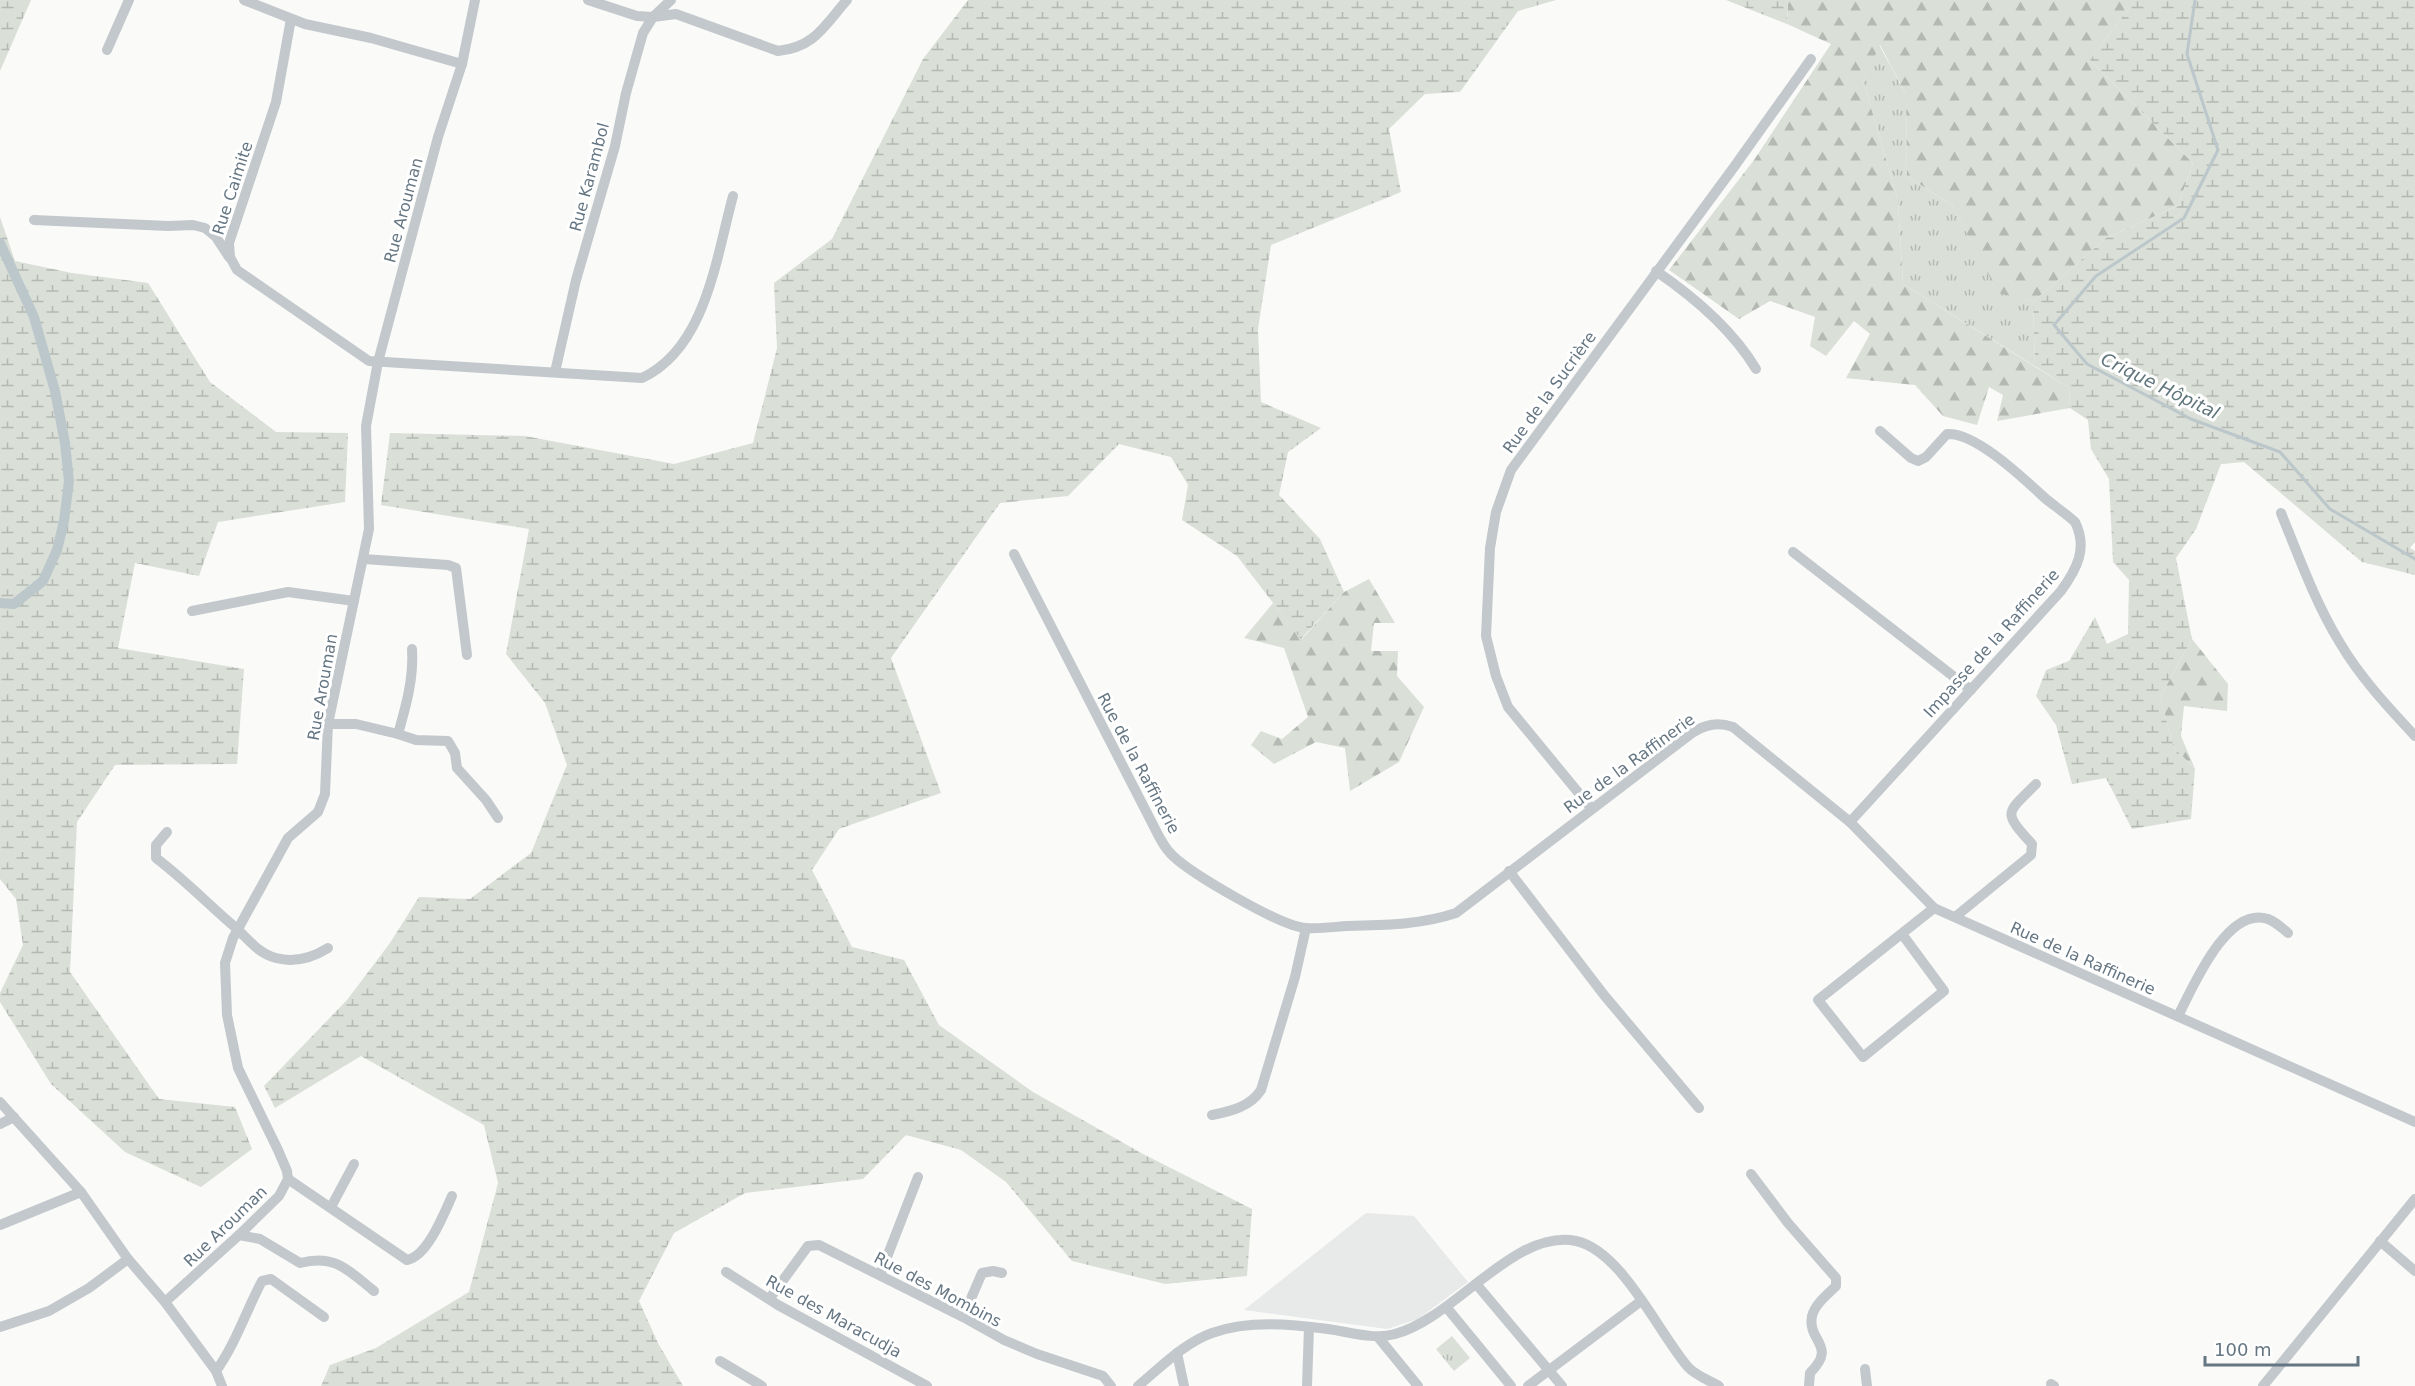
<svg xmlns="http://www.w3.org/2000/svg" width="2415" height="1386" font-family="'DejaVu Sans',sans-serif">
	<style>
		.built { fill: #e8e9e9 }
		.grass { fill: url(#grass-tufts) }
		.forest { fill: url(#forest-firs) }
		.wetland { fill: url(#wetland-marsh) }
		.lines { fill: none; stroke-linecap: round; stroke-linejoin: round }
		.stream { stroke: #bbc7cb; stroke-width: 3 }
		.canal { stroke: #bbc7cb; stroke-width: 10 }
		.minor { stroke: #c3c8cc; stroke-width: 10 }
		.labels { text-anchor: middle; stroke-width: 6; stroke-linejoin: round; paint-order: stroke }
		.street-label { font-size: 16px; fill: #657683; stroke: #fff }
		.water-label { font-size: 18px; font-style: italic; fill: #60757c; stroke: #fff }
	</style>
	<defs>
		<pattern id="grass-tufts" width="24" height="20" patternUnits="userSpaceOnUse" patternTransform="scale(1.5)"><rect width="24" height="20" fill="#dadfd7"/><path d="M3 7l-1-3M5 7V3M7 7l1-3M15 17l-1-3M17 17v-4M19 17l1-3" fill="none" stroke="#b4b9b4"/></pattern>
		<pattern id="forest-firs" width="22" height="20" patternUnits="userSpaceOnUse" patternTransform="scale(1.5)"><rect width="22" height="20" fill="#dadfd7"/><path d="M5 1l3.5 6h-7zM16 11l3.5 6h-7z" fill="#b4b9b4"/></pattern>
		<pattern id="wetland-marsh" width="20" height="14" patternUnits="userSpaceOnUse" patternTransform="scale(1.5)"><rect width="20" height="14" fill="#dadfd7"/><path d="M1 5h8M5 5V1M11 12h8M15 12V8" fill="none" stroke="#b4b9b4"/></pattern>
	</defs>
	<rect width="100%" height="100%" fill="#fafaf8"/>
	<!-- built -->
	<polygon class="built" points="1366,1213 1414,1216 1468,1282 1418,1319 1387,1329 1244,1310"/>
	<!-- grass -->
	<g class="grass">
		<polygon points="1879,45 1906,94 1907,176 1952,205 1998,292 2033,302 2035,366 1903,284 1898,201 1863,80"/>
		<polygon points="1452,1336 1470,1358 1454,1371 1436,1349"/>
	</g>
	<!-- forest -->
	<g class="forest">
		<polygon points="1788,0 2135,0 2090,60 2193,163 2178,206 2106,238 2033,302 1998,293 1952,205 1907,176 1906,94 1880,45 1863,80 1898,201 1903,284 2069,388 2070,408 1997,421 2003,395 1989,387 1977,425 1943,416 1915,385 1846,378 1870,334 1854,321 1826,356 1810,346 1815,317 1770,301 1739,319 1669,270 1754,160 1831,44 1787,24"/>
		<polygon points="1369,579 1395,623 1374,623 1371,651 1398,651 1397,676 1424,707 1399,762 1350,791 1345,748 1316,742 1274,764 1251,745 1261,731 1282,739 1308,717 1284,648 1244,638 1273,603 1302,639 1344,592"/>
		<polygon points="2192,639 2228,684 2227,711 2184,706 2181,736 2195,769 2174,748 2160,697"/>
	</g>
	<!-- wetland -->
	<g class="wetland">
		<polygon points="0,0 31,0 0,71"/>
		<polygon points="968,0 1556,0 1518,11 1460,92 1425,94 1389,129 1401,192 1271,245 1258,329 1261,402 1321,428 1288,452 1279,495 1320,539 1344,592 1301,639 1237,556 1182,520 1188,485 1171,457 1119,444 1068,496 1000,503 891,658 941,793 839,829 812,870 852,947 904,960 939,1025 1033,1092 1143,1154 1252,1209 1247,1276 1165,1284 1072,1261 1006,1182 961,1150 906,1135 863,1179 745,1193 674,1233 639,1301 658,1343 683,1386 321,1386 330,1365 376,1348 469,1292 498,1183 484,1125 361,1056 275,1108 264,1086 347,1000 390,943 419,897 470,899 531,853 567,765 545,703 506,654 529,529 381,505 390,433 525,436 674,464 753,443 777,348 774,283 832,239 923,59"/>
		<polygon points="1726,0 1788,0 1787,24"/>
		<polygon points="2135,0 2415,0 2415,542 2410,548 2415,551 2415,575 2362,562 2244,462 2221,464 2196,529 2176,558 2192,639 2160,697 2174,748 2195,769 2191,819 2132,829 2106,778 2072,784 2056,725 2036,696 2046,670 2069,661 2095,617 2107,644 2128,634 2129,580 2113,562 2109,479 2091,449 2088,420 2070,408 2069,388 2035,366 2033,302 2106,238 2178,206 2193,163 2090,60"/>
		<polygon points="0,217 15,261 72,273 148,283 210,382 276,432 348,433 345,502 218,522 199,576 135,563 118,648 244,669 237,764 115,765 77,822 70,972 159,1099 235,1107 252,1149 201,1187 125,1152 51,1084 0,1002 0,993 23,945 16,899 0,879"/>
	</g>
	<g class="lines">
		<!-- stream -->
		<polyline class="stream" points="2195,0 2187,54 2218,150 2184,218 2096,276 2054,325 2087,364 2191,419 2280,452 2330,509 2415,559"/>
		<!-- canal -->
		<polyline class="canal" points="0,243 34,317 55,391 65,443 69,481 64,521 57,550 43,581 14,604 0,603"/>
		<!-- minor -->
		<g class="minor">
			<polyline points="244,0 305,24 371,38 462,64"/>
			<path d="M588,0L637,16L653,17L676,14L778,51C815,47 824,26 847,0"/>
			<path d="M291,19L276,102L229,243L230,257L237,270L369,361L642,378C706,348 716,258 733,196"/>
			<polyline points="107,50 129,0"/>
			<polyline points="34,220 168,226 193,225 205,228 216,237 229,257"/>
			<path d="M1656,271C1694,297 1732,329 1756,369"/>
			<polyline points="555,372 576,280 615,146 626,93 643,33 653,17 671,0"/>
			<path d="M2281,513C2299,557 2315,602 2340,643C2360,677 2388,707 2415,736"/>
			<polyline points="1793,552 1971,690"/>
			<path d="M1014,554L1149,817C1156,830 1162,846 1173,856C1192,874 1280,926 1305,928C1319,929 1333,927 1347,926C1384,925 1420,925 1456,913L1692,733C1706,724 1718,722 1733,727L1850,822L1934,908L2415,1122"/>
			<polyline points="364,559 448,565 456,568 467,655"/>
			<polyline points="192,611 288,592 354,601"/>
			<polyline points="328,724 356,724 398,734 416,740 448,741 455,753 457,768 486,800 498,818"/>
			<path d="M398,734C406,706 414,678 412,649"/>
			<polyline points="1591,808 1508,707 1496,676 1486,636 1490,548 1496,512 1511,470 1734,167 1811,59"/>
			<path d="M1850,822L2061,591C2077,569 2088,548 2075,522C2066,514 2056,507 2046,499C2025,480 1976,432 1947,434L1926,457L1918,461L1911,458L1880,431"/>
			<path d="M167,832L156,845V858C185,880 209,905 236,928C249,940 258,953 276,958C295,963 312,958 328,948"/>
			<polyline points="1509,871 1604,995 1699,1108"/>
			<path d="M1955,917L2031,855L2032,844C2002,811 2006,814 2036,784"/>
			<polyline points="1902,934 1944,991 1863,1057 1818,1000 1934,908"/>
			<path d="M2178,1016C2193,987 2227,905 2268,919C2276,922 2282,928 2288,933"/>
			<polyline points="0,1102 81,1192 128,1259 165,1302 216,1371 222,1386"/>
			<path d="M1212,1115C1231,1111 1250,1107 1261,1090L1295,977L1306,928"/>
			<polyline points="0,1124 14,1117"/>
			<path d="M1751,1174L1788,1223L1836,1278V1286C1827,1295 1815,1304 1812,1316C1807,1342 1838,1345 1810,1373L1809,1386"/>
			<path d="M288,1179L407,1260C427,1257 444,1214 452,1196"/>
			<polyline points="331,1207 354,1164"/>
			<polyline points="0,1225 81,1192"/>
			<path d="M239,1235L260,1239L300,1263C335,1254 348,1270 374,1291"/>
			<polyline points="2380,1241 2415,1271"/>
			<polyline points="726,1272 778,1305 927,1386"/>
			<polyline points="880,1275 918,1177"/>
			<polyline points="1477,1285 1562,1386"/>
			<polyline points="770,1298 808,1246 819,1245 963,1317 1004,1340 1037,1354 1103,1376 1111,1386"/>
			<polyline points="165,1302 239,1235 279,1196 288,1179 287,1171 278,1150 238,1068 227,1015 225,963 233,938 288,838 318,812 325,794 328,724 369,529 366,426 378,362 438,137 462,64 475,0"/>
			<polyline points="1447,1308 1511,1386"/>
			<polyline points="963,1317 982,1273 993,1271 1002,1273"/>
			<polyline points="0,1327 49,1311 89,1288 128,1259"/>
			<polyline points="1378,1337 1418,1386"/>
			<polyline points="1177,1353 1184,1386"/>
			<polyline points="720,1361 762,1386"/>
			<polyline points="1865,1369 1867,1386"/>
			<path d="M216,1371C236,1343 246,1311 262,1281L271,1279L324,1317"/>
			<polyline points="2051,1384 2054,1386"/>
			<path d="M1138,1386C1161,1367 1184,1343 1212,1333C1248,1320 1291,1324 1328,1329C1350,1332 1374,1340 1395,1334C1455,1318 1515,1228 1576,1241C1622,1251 1658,1332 1688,1367C1695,1375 1710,1381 1719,1386"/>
			<polyline points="1307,1386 1309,1327"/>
			<polyline points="1528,1386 1641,1301"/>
			<polyline points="2263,1386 2415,1199"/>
		</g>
	</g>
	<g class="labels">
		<!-- street labels -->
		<g class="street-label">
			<text transform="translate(589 177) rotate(-75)" y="6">Rue Karambol</text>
			<text transform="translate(232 188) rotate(-72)" y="6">Rue Caimite</text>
			<text transform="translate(403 210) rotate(-75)" y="6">Rue Arouman</text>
			<text transform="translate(1549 392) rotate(-54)" y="6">Rue de la Sucrière</text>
			<text transform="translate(1991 643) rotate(-48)" y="6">Impasse de la Raffinerie</text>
			<text transform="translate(322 687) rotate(-80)" y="6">Rue Arouman</text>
			<text transform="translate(1139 763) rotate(62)" y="6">Rue de la Raffinerie</text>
			<text transform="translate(1629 763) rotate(-36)" y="6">Rue de la Raffinerie</text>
			<text transform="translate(2083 958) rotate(24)" y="6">Rue de la Raffinerie</text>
			<text transform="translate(225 1226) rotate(-44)" y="6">Rue Arouman</text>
			<text transform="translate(938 1289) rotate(28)" y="6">Rue des Mombins</text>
			<text transform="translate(834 1316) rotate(29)" y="6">Rue des Maracudja</text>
		</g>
		<!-- water labels -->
		<g class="water-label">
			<text transform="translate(2160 386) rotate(26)" y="6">Crique Hôpital</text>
		</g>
	</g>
	<!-- scale -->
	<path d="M2205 1356v9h153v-9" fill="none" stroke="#657683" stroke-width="3"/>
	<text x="2214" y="1356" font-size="18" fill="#657683" stroke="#ffffff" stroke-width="4.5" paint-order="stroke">100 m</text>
</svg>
